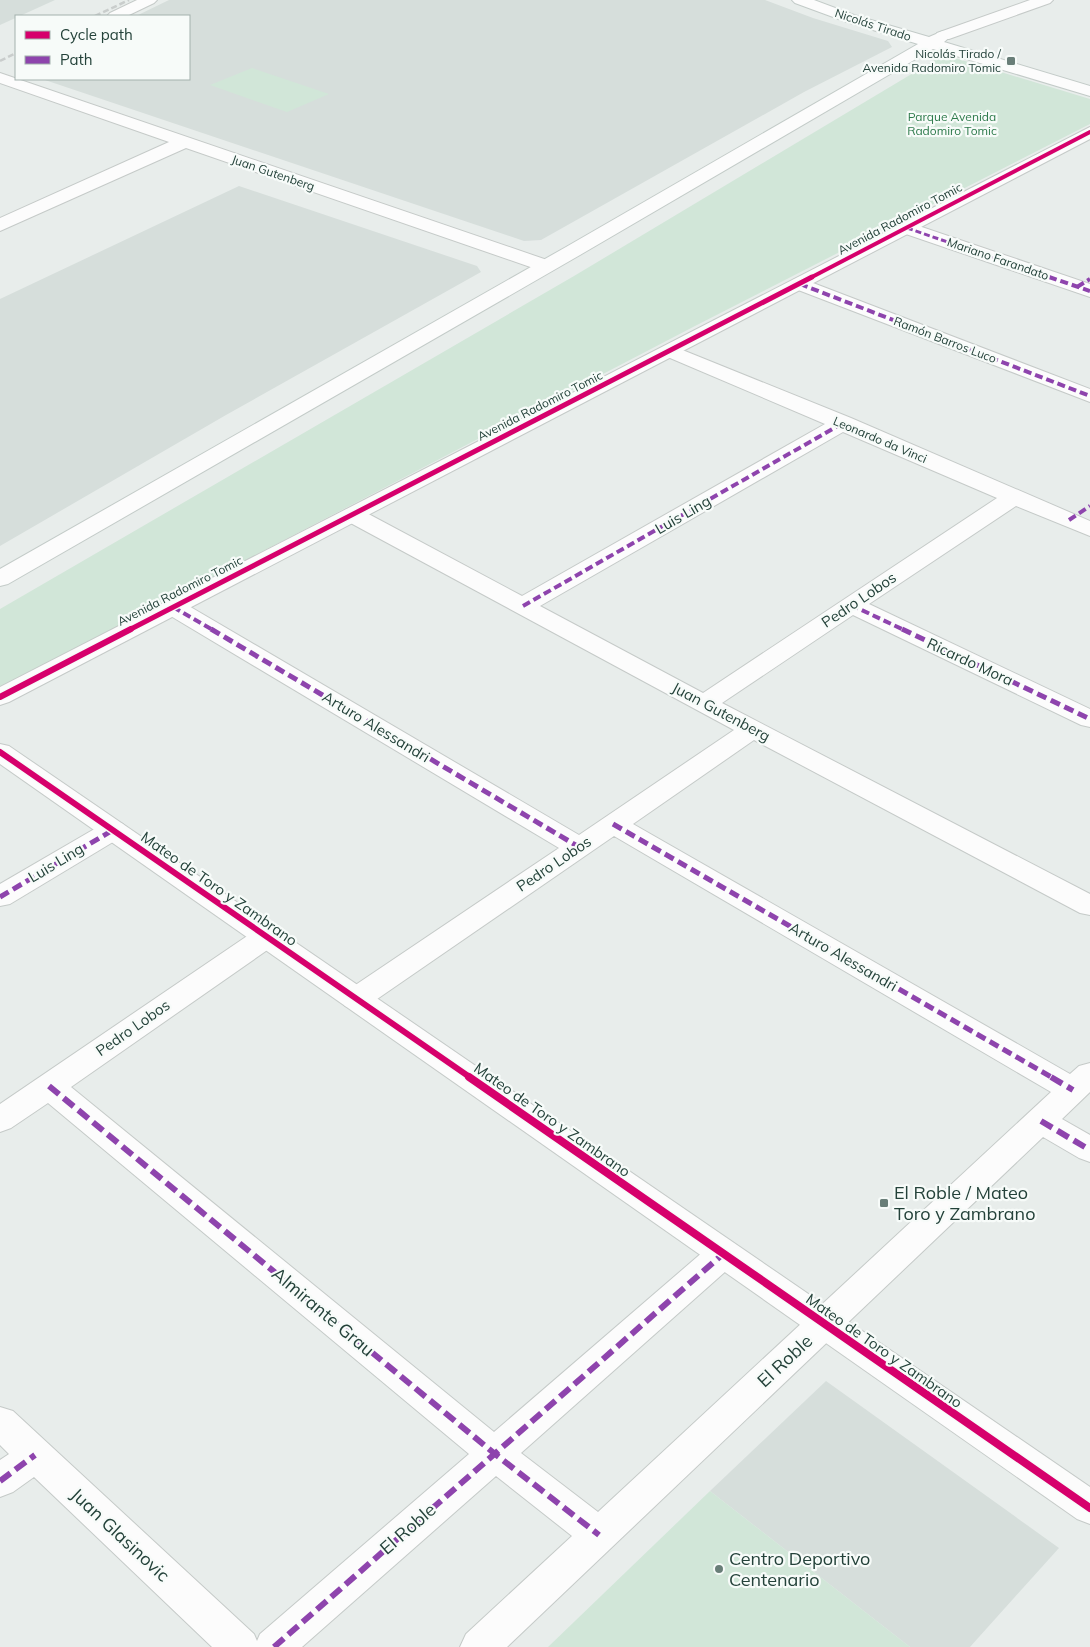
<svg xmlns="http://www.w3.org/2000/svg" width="1090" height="1647" font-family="Mulish,sans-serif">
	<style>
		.built { fill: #d6dedb }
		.green { fill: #d1e6d8 }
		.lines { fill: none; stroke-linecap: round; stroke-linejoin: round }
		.minor-casing { stroke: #c5cac8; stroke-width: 2 }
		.tertiary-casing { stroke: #c5cac8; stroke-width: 2 }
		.secondary-casing { stroke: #c3cbc8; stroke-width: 2 }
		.minor { fill: #fcfcfc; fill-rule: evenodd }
		.tertiary { fill: #fcfcfc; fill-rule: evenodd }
		.secondary { fill: #fcfcfc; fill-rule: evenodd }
		.rail { stroke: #c9cdcc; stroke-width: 2.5; stroke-dasharray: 6 3; stroke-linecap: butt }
		.quiet-far3 { stroke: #8e44ad; stroke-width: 3; stroke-dasharray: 6 3; stroke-linecap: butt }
		.quiet-far2 { stroke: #8e44ad; stroke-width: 4; stroke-dasharray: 8 4; stroke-linecap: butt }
		.quiet-far1 { stroke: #8e44ad; stroke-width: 5; stroke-dasharray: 10 5; stroke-linecap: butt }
		.quiet { stroke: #8e44ad; stroke-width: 6; stroke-dasharray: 13 6; stroke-linecap: butt }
		.cycleway-far3-casing { stroke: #f7fbf9; stroke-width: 5.5 }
		.cycleway-far2-casing { stroke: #f7fbf9; stroke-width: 8 }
		.cycleway-far1-casing { stroke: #f7fbf9; stroke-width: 9 }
		.cycleway-casing { stroke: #f7fbf9; stroke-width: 11 }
		.cycleway-far3 { stroke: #d6006c; stroke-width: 4 }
		.cycleway-far2 { stroke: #d6006c; stroke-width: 5 }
		.cycleway-far1 { stroke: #d6006c; stroke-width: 6 }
		.cycleway { stroke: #d6006c; stroke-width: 8 }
		.poi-dot { fill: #697e78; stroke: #f7fbf9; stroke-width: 2 }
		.labels { text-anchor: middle; stroke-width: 4.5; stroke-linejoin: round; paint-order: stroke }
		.far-street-label { font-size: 12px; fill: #24423a; stroke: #f7fbf9 }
		.far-poi-label { font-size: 12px; fill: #24423a; stroke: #f7fbf9; text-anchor: end }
		.far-park-label { font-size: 12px; fill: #2d7a4b; stroke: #f7fbf9 }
		.street-label { font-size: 15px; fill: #24423a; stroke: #f7fbf9 }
		.near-poi-label { font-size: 18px; fill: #24423a; stroke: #f7fbf9; text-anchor: start }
		.near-street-label { font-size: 18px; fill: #24423a; stroke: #f7fbf9 }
	</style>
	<rect width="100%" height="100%" fill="#e8edeb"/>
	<!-- built -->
	<g class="built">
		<polygon points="0,0 55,0 0,25"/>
		<polygon points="169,0 765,0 813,18 888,41 892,47 804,92 541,240 524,241 42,79 189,79 189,16 136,16"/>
		<polygon points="239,186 477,266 481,272 226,415 0,546 0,299"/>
		<polygon points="826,1381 1059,1548 970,1647 910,1647 710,1491"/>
	</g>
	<!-- green -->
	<g class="green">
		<polygon points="946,57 955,58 1090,99 1090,124 695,326 0,688 0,609 574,276 935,60"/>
		<polygon points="252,68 329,94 287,112 210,85"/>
		<polygon points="710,1491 910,1647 548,1647"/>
	</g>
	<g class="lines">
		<!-- minor casing -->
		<g class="minor-casing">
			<g id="minor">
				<polygon points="137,0 157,0 154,3 127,16 107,16 110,13"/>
				<polygon points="1030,0 1053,0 1050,3 949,39 937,39 935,36 937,33"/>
				<polygon points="0,73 553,262 556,266 553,270 546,272 539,270 186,148 0,231 0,218 169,142 0,83"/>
				<polygon points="907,222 1090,284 1090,297 900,232 898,228 900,224"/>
				<polygon points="800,278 1090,389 1090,402 793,288 790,284 793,280"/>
				<path d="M670,345L851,418L1090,521V536L1016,506L869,604L1090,709V727L1081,725L853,615L722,703L1090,894V915L1080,913L754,740L633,824L1070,1074L1079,1066L1090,1063V1092L1062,1119L1090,1135V1162L1079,1158L1043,1137L507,1647H460L466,1634L572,1536L496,1476L302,1647H212L34,1477L13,1492L0,1497V1460L9,1454L0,1445V1407L13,1411L254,1634L257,1641L260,1634L469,1454L48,1103L11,1128L0,1132V1104L256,930L266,927L276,930L281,937L276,944L71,1087L494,1432L711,1245L723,1241L735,1245L740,1254L735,1263L521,1453L598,1512L1051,1092L614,836L367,1006L356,1009L345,1006L341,999L345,992L559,848L164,612L161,607L164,602L173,600L182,602L579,835L734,730L345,520L342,515L345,510L353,508L361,510L522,596L825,424L663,355L660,351L663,347ZM843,432L997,498L703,693L540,606Z"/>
				<polygon points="113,821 123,824 127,830 123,836 10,904 0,906 0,884 103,824"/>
			</g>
		</g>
		<!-- tertiary casing -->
		<g class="tertiary-casing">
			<g id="tertiary">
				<polygon points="1090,127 1090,139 9,702 0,705 0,687"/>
				<polygon points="0,744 9,746 1090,1487 1090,1524 1077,1519 0,764"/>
			</g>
		</g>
		<!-- secondary casing -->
		<g class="secondary-casing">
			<polygon id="secondary" points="792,0 814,0 854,15 929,37 943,31 949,33 951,36 944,42 1090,86 1090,96 933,49 580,255 8,584 0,586 0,569 566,247 918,44 844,21 795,3"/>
		</g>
		<!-- minor -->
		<use href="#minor" class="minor"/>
		<!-- tertiary -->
		<use href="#tertiary" class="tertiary"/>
		<!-- secondary -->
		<use href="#secondary" class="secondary"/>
		<!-- rail -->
		<g class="rail">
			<polyline points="95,16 129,0"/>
			<polyline points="0,61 16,53"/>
		</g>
		<!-- quiet-far3 -->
		<polyline class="quiet-far3" points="907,228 1052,278"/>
		<!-- quiet-far2 -->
		<g class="quiet-far2">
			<polyline points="1049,277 1090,291"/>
			<polyline points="800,284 1090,396"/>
			<polyline points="1077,287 1090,279"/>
			<polyline points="1069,520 1090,506"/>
			<polyline points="851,605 904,630"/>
			<polyline points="523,606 843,423"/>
			<polyline points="173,607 213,630"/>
		</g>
		<!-- quiet-far1 -->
		<g class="quiet-far1">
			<polyline points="211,629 579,847"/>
			<polyline points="902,629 1090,719"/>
			<polyline points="613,824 1053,1078"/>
			<polyline points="0,897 113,830"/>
		</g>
		<!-- quiet -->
		<g class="quiet">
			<polyline points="1051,1077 1073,1090"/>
			<polyline points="49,1086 495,1454 599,1535"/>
			<polyline points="1041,1121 1090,1150"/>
			<polyline points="0,1481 35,1455"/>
			<polyline points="274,1647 723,1254"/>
		</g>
		<!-- cycleway-far3 casing -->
		<g class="cycleway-far3-casing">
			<polyline id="cycleway-far3" points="810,278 1090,132"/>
		</g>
		<!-- cycleway-far2 casing -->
		<g class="cycleway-far2-casing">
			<polyline id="cycleway-far2" points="129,630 812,277"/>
		</g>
		<!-- cycleway-far1 casing -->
		<g class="cycleway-far1-casing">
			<g id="cycleway-far1">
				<polyline points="0,697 131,629"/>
				<polyline points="0,752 471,1078"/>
			</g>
		</g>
		<!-- cycleway casing -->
		<g class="cycleway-casing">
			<polyline id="cycleway" points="469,1077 1090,1508"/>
		</g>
		<!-- cycleway-far3 -->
		<use href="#cycleway-far3" class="cycleway-far3"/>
		<!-- cycleway-far2 -->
		<use href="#cycleway-far2" class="cycleway-far2"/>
		<!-- cycleway-far1 -->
		<use href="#cycleway-far1" class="cycleway-far1"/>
		<!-- cycleway -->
		<use href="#cycleway" class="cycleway"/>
	</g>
	<!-- markers -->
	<g class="poi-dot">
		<rect x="1006" y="56" width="10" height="10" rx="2.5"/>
		<rect x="879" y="1198" width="10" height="10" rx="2.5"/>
		<circle cx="719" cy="1569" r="5"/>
	</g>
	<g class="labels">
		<!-- far-street labels -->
		<g class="far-street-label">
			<text transform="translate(873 25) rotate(18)" y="4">Nicolás Tirado</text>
			<text transform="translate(273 173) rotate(19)" y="4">Juan Gutenberg</text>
			<text transform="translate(900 219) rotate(-28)" y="4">Avenida Radomiro Tomic</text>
			<text transform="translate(998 259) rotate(19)" y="4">Mariano Farandato</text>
			<text transform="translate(945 340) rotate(21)" y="4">Ramón Barros Luco</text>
			<text transform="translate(540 406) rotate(-27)" y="4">Avenida Radomiro Tomic</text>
			<text transform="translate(880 440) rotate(23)" y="4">Leonardo da Vinci</text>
			<text transform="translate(180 591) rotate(-27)" y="4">Avenida Radomiro Tomic</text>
		</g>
		<!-- far-poi labels -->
		<g class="far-poi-label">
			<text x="1001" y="58">Nicolás Tirado /<tspan x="1001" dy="14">Avenida Radomiro Tomic</tspan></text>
		</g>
		<!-- far-park labels -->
		<g class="far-park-label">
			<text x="952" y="121">Parque Avenida<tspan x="952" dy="14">Radomiro Tomic</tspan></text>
		</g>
		<!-- street labels -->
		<g class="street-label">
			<text transform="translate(683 515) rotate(-30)" y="5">Luis Ling</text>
			<text transform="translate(859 600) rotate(-34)" y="5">Pedro Lobos</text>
			<text transform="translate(970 662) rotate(25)" y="5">Ricardo Mora</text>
			<text transform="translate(721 712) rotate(28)" y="5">Juan Gutenberg</text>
			<text transform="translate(376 727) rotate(31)" y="5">Arturo Alessandri</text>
			<text transform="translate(56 863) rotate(-31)" y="5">Luis Ling</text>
			<text transform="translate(554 864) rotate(-34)" y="5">Pedro Lobos</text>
			<text transform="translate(219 889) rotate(35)" y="5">Mateo de Toro y Zambrano</text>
			<text transform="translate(843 957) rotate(30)" y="5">Arturo Alessandri</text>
			<text transform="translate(133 1028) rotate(-35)" y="5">Pedro Lobos</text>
			<text transform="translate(552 1120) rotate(35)" y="5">Mateo de Toro y Zambrano</text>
			<text transform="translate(884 1351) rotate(35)" y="5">Mateo de Toro y Zambrano</text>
		</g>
		<!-- near-poi labels -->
		<g class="near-poi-label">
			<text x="894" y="1199">El Roble / Mateo<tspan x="894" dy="21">Toro y Zambrano</tspan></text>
			<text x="729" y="1565">Centro Deportivo<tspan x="729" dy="21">Centenario</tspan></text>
		</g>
		<!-- near-street labels -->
		<g class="near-street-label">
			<text transform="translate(323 1312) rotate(40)" y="6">Almirante Grau</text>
			<text transform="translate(785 1361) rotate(-43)" y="6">El Roble</text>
			<text transform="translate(408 1529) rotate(-41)" y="6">El Roble</text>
			<text transform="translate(120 1535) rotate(43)" y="6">Juan Glasinovic</text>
		</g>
	</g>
	<!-- legend -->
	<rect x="15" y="15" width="175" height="65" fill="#f7fbf9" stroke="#a3b1ad"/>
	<rect x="25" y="31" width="25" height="8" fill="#d6006c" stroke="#a3b1ad"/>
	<text x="60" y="40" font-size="15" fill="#24423a">Cycle path</text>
	<rect x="25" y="56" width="25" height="8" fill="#8e44ad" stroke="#a3b1ad"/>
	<text x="60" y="65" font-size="15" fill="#24423a">Path</text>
</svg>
